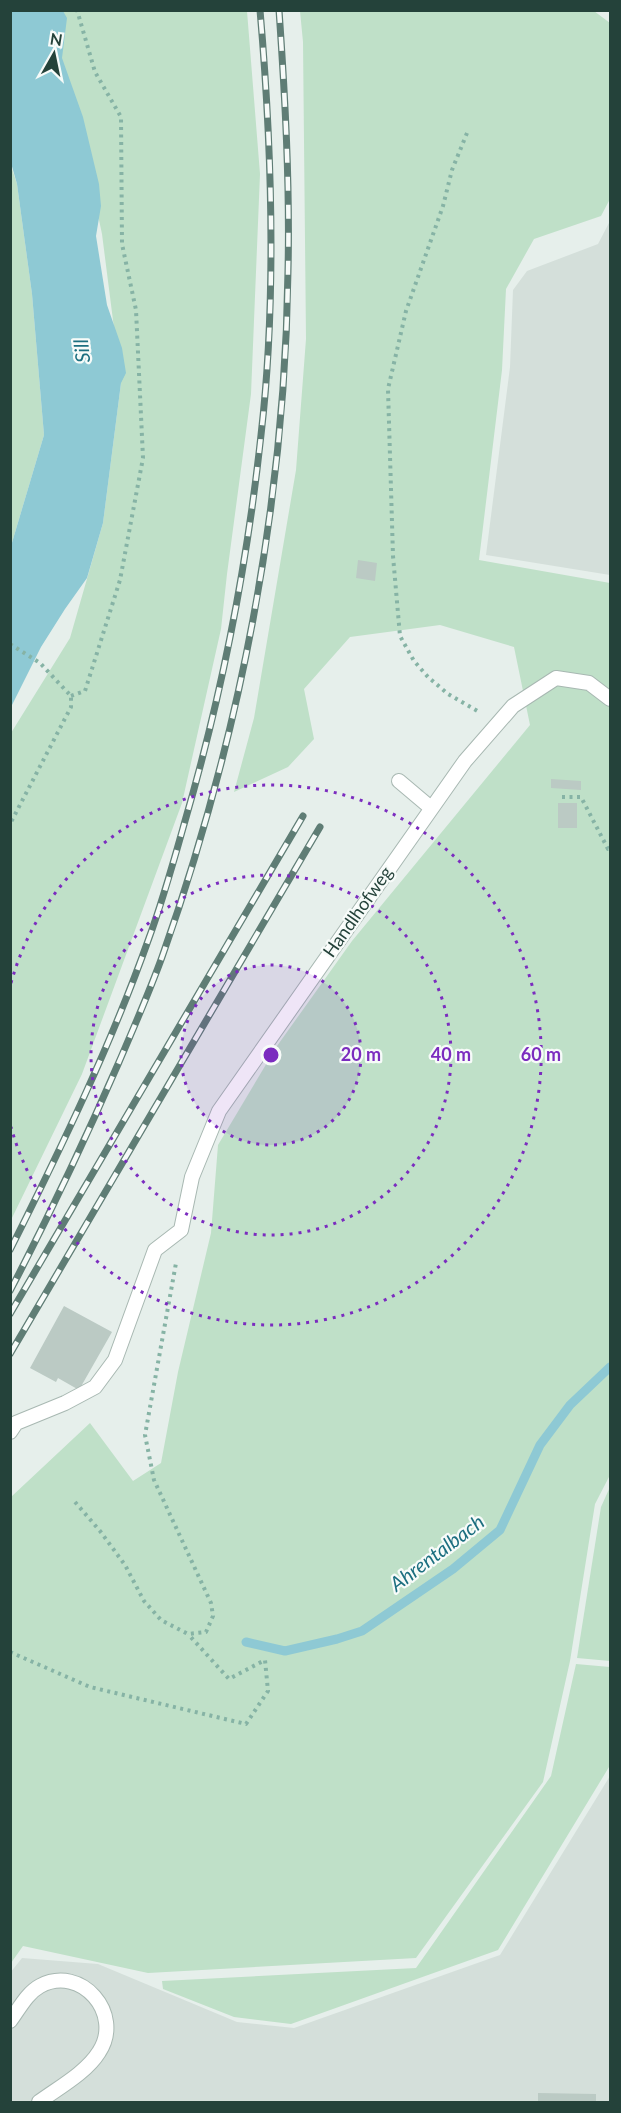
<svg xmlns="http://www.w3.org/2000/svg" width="621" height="2113" font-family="Lato,sans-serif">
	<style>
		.built { fill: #d4dfda }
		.green { fill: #bfe0c8 }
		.water { fill: #8ec9d4 }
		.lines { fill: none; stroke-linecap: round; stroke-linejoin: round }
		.stream { stroke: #8ec9d4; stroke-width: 9 }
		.building { fill: #bbcac4 }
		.service-casing { stroke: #a8b8b2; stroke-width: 16 }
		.path { stroke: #86b3a5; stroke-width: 4; stroke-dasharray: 3 4.5; stroke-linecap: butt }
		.service { stroke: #fff; stroke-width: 14 }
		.rail-casing { stroke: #5f7d75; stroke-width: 7 }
		.rail { stroke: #f7fbf9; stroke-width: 4.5; stroke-dasharray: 14; stroke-linecap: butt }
		.ring { fill: none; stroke: #7b2cbf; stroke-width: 3; stroke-dasharray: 3 6 }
		.labels { text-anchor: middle; stroke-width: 4.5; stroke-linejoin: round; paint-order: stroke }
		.street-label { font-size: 18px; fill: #24423a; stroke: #f7fbf9 }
		.water-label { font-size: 20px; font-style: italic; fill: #1c6f80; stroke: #f7fbf9 }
		.centre { fill: #7b2cbf; stroke: #f7fbf9; stroke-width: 3 }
		.ring-label { font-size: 18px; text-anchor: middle; font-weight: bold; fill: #7b2cbf; stroke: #f7fbf9; stroke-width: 4.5; stroke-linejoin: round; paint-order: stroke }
	</style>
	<rect width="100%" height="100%" fill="#e6efeb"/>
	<!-- built -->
	<g class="built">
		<polygon points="610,221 610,575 486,555 510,367 513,290 527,271 598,244"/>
		<polygon points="610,1776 610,2102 11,2102 10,1973 22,1958 98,1964 237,2022 294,2028 500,1955"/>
	</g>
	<!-- green -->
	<g class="green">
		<polygon points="42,11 247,11 260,174 251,394 227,574 221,629 182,803 82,1074 11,1220 11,733 70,638 103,523 121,383 102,234 73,98"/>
		<polygon points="300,11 594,11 610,23 610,199 601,216 534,239 506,289 502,370 479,560 610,583 610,1475 595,1504 570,1661 543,1782 416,1958 148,1973 23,1946 11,1963 11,1497 90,1423 133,1481 161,1463 178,1372 211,1233 218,1145 277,1046 352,941 530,725 514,647 440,625 350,637 304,689 314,739 288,767 234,792 254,718 296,470 306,339 303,42"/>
		<polygon points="10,163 17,184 32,294 44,435 11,546"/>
		<polygon points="610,1487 610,1661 577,1658 601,1507"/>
		<polygon points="576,1664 610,1667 610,1749 609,1767 498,1950 291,2024 234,2017 163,1989 162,1981 416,1968 551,1776"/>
	</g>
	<!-- water -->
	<polygon class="water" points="11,10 63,11 67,18 62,58 83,117 99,184 101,206 96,236 107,305 122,348 126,373 121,383 103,523 87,578 65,609 41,647 11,707 11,546 44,435 32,294 17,184 11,163"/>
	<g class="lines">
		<!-- stream -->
		<polyline class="stream" points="246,1642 285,1651 337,1639 362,1631 453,1569 500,1530 540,1445 570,1405 610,1367"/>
	</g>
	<!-- building -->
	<g class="building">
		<polygon points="358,560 377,563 375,581 356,578"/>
		<polygon points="551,779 581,781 581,790 551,788"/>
		<rect x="558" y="803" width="19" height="25"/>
		<polygon points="64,1306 112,1332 79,1390 58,1378 56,1382 30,1368"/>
		<polygon points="538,2093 596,2094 596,2102 538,2102"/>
	</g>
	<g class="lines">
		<!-- service casing -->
		<g class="service-casing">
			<g id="service">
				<polyline points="399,781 431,808"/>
				<polyline points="10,1432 16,1423 65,1403 95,1387 115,1360 155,1250 181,1230 192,1177 219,1111 465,761 513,706 556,678 589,683 610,699"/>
				<path d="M10,2021C19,2009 27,1993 40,1986C81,1964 124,2014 99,2052C86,2073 58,2088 39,2102"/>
			</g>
		</g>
		<!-- path -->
		<g class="path">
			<polyline points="467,133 452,170 443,206 406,311 388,389 393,556 400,636 414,661 428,677 448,694 479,712"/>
			<polyline points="10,644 40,663 71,696 71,707 10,824"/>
			<polyline points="71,696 85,691 120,580 143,458 136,310 122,244 121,117 95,72 77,10"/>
			<polyline points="562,797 581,797 608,849 610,849"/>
			<polyline points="75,1502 100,1531 125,1565 144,1601 161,1620 188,1634 206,1632 213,1616 211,1603 154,1480 145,1435 176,1263"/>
			<polyline points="10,1652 90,1687 246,1724 268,1691 265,1660 229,1679 188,1634"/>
		</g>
		<!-- service -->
		<use href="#service" class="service"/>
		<!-- rail casing -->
		<g class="rail-casing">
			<g id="rail">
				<path d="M10,1250C61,1148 111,1045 149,938C163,900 174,860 185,821C222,694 247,566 261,435C277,297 272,149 260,10"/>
				<path d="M10,1291C49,1216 85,1140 119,1062C134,1027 149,993 162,957C240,737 285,504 288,271C290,184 285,97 279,10"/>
				<polyline points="10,1314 303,816"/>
				<polyline points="10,1354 320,827"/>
			</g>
		</g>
		<!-- rail -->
		<use href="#rail" class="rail"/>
	</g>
	<!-- distance rings -->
	<circle cx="271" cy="1055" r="90" fill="#7b2cbf" fill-opacity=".12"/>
	<g class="ring">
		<circle cx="271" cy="1055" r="90"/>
		<circle cx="271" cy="1055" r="180"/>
		<path d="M11 983A270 270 0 1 1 11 1127"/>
	</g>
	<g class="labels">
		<!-- street labels -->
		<g class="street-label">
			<text transform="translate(358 912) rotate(-55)" y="6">Handlhofweg</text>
		</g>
		<!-- water labels -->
		<g class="water-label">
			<text transform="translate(82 351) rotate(-96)" y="7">Sill</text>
			<text transform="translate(437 1553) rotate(-37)" y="7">Ahrentalbach</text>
		</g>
	</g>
	<circle cx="271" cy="1055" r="9" class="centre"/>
	<g class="ring-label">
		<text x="361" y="1061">20 m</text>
		<text x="451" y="1061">40 m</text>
		<text x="541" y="1061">60 m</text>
	</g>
	<!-- border -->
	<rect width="621" height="2113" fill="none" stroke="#24423a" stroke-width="24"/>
	<!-- north arrow -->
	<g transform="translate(54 54) rotate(9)" stroke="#f7fbf9" stroke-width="4.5" paint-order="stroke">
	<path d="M0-4.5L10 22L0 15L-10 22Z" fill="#24423a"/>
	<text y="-9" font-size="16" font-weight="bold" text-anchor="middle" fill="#24423a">N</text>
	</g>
</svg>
